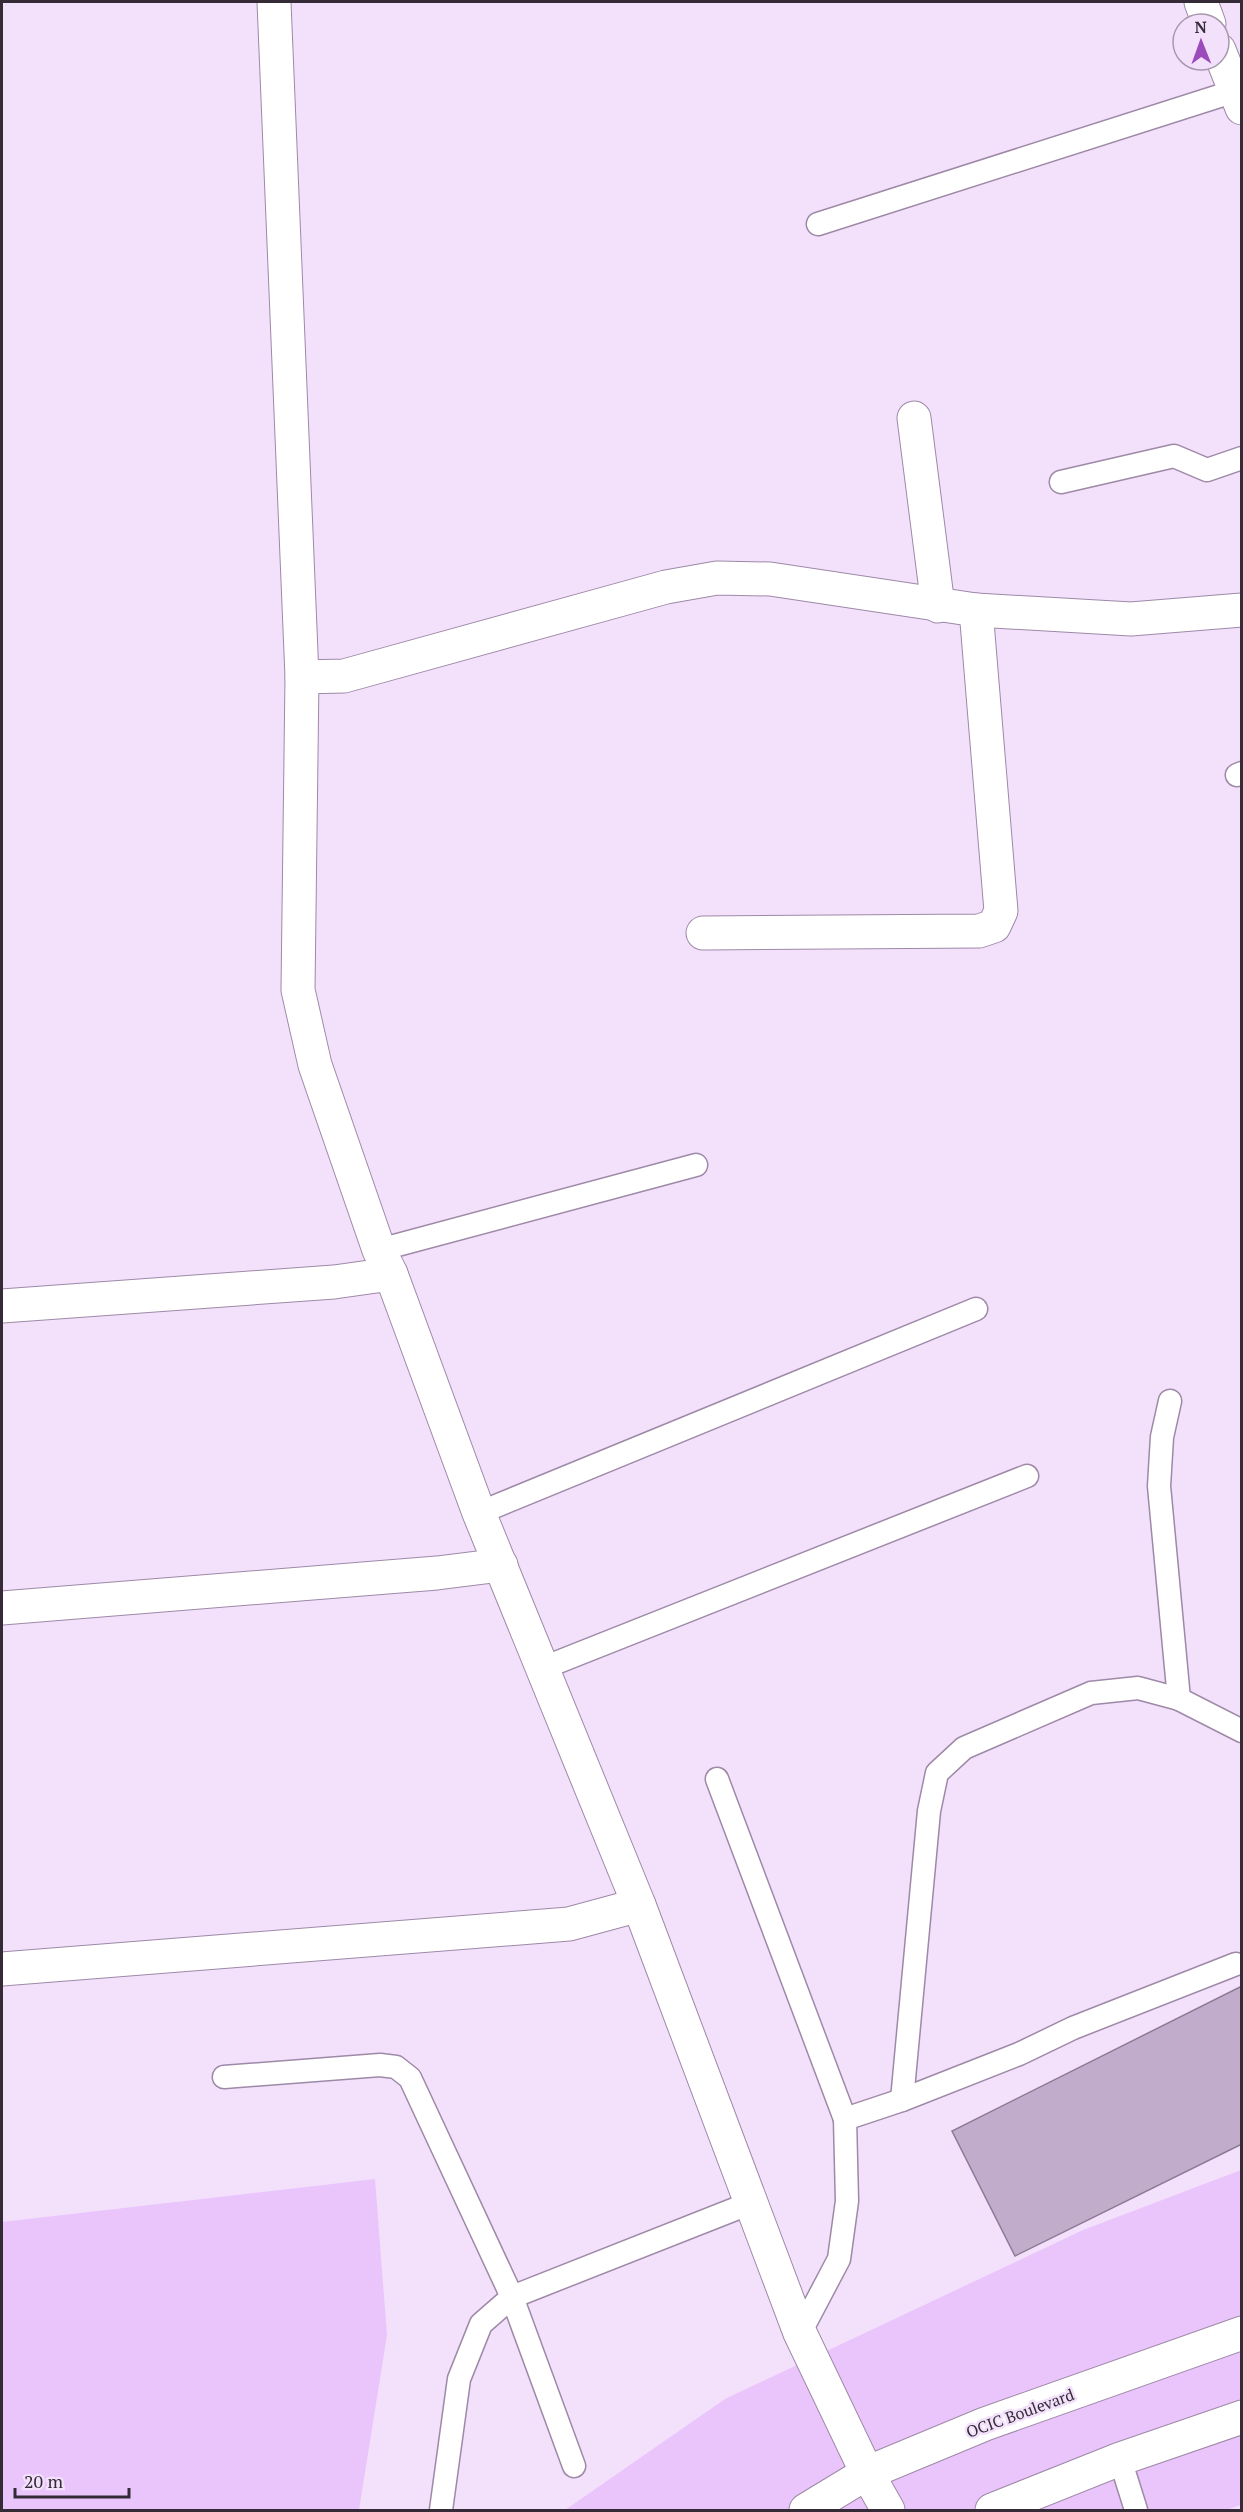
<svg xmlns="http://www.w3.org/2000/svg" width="1243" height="2512" font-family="'PT Serif',serif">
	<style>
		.green { fill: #eac5fc }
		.building { fill: #c1accb; stroke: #8e7a97; stroke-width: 1.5 }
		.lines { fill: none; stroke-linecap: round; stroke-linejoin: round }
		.lane-casing { stroke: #9e89a7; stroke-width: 25 }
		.street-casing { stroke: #9e89a7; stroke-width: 35 }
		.secondary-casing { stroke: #9e89a7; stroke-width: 35 }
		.highway-casing { stroke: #9e89a7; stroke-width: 35 }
		.lane { stroke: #fff; stroke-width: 22 }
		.street { stroke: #fff; stroke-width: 33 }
		.secondary { stroke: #fff; stroke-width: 33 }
		.highway { stroke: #fff; stroke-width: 33 }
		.labels { text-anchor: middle; stroke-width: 5; stroke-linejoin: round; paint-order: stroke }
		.street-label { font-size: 16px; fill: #342b37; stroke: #f3e1fb }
	</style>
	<rect width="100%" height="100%" fill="#f3e1fb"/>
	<!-- green -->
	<g class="green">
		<polygon points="1241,2170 1241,2505 1226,2510 565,2510 725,2399 1083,2230"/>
		<polygon points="375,2179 387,2335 359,2510 2,2510 2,2222"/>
	</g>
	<!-- building -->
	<polygon class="building" points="1242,1986 1242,2144 1015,2256 952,2131"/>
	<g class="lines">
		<!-- lane casing -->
		<g class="lane-casing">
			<g id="lane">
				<polyline points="818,224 1235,91"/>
				<polyline points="1061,482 1174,456 1207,470 1242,458"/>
				<polyline points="1237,775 1242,773"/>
				<polyline points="379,1250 696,1165"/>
				<polyline points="1170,1401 1162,1437 1159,1486 1179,1699"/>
				<polyline points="479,1513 976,1309"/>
				<polyline points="543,1668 1027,1476"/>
				<polyline points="717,1779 845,2119"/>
				<polyline points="224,2077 380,2065 396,2067 410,2078 512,2297 574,2466"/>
				<polyline points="902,2100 929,1811 937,1773 964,1748 1091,1693 1138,1688 1179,1699 1242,1731"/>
				<polyline points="800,2333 839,2259 847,2201 845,2119 902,2100 1019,2054 1073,2028 1236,1964"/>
				<polyline points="1120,2459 1136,2510"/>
				<polyline points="441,2510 459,2379 481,2324 512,2297 753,2202"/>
			</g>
		</g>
		<!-- street casing -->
		<g class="street-casing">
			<g id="street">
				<polyline points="274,2 302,677 298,990 315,1065 379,1250 391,1274 479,1513 639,1905 800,2333 867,2473 888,2510"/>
				<polyline points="914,418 938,606"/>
				<polyline points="302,677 344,676 666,587 717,578 770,579 976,610 1131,619 1242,610"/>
				<polyline points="703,933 979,931 994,926 1001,911 976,610"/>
				<polyline points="2,1306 334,1282 391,1274"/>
				<polyline points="2,1608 437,1573 501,1565"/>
				<polyline points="2,1969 569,1924 639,1905"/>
			</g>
		</g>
		<!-- secondary casing -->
		<g class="secondary-casing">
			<g id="secondary">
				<polyline points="806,2510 867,2473 985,2424 1242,2333"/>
				<polyline points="992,2510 1120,2459 1242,2417"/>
			</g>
		</g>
		<!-- highway casing -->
		<g class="highway-casing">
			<g id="highway">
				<polyline points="1201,2 1209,24"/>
				<polyline points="1219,50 1242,108"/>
			</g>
		</g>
		<!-- lane -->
		<use href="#lane" class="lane"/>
		<!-- street -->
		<use href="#street" class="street"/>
		<!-- secondary -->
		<use href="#secondary" class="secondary"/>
		<!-- highway -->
		<use href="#highway" class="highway"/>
	</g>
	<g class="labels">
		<!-- street labels -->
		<g class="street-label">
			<text transform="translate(1020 2413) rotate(-20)" y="6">OCIC Boulevard</text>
		</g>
	</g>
	<!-- border -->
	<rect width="1243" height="2512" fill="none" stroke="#342b37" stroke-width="6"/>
	<!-- north arrow -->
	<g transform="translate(1201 42) rotate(359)"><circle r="28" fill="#f3e1fb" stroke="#a798ad" stroke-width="1.5"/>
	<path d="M0-4.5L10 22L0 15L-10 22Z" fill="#9b4bbb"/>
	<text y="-9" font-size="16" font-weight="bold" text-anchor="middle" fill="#342b37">N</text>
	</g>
	<!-- scale -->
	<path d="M15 2488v9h114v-9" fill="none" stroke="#342b37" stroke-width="3"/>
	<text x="24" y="2488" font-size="18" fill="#342b37" stroke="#f3e1fb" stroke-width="4.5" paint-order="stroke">20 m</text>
</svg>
